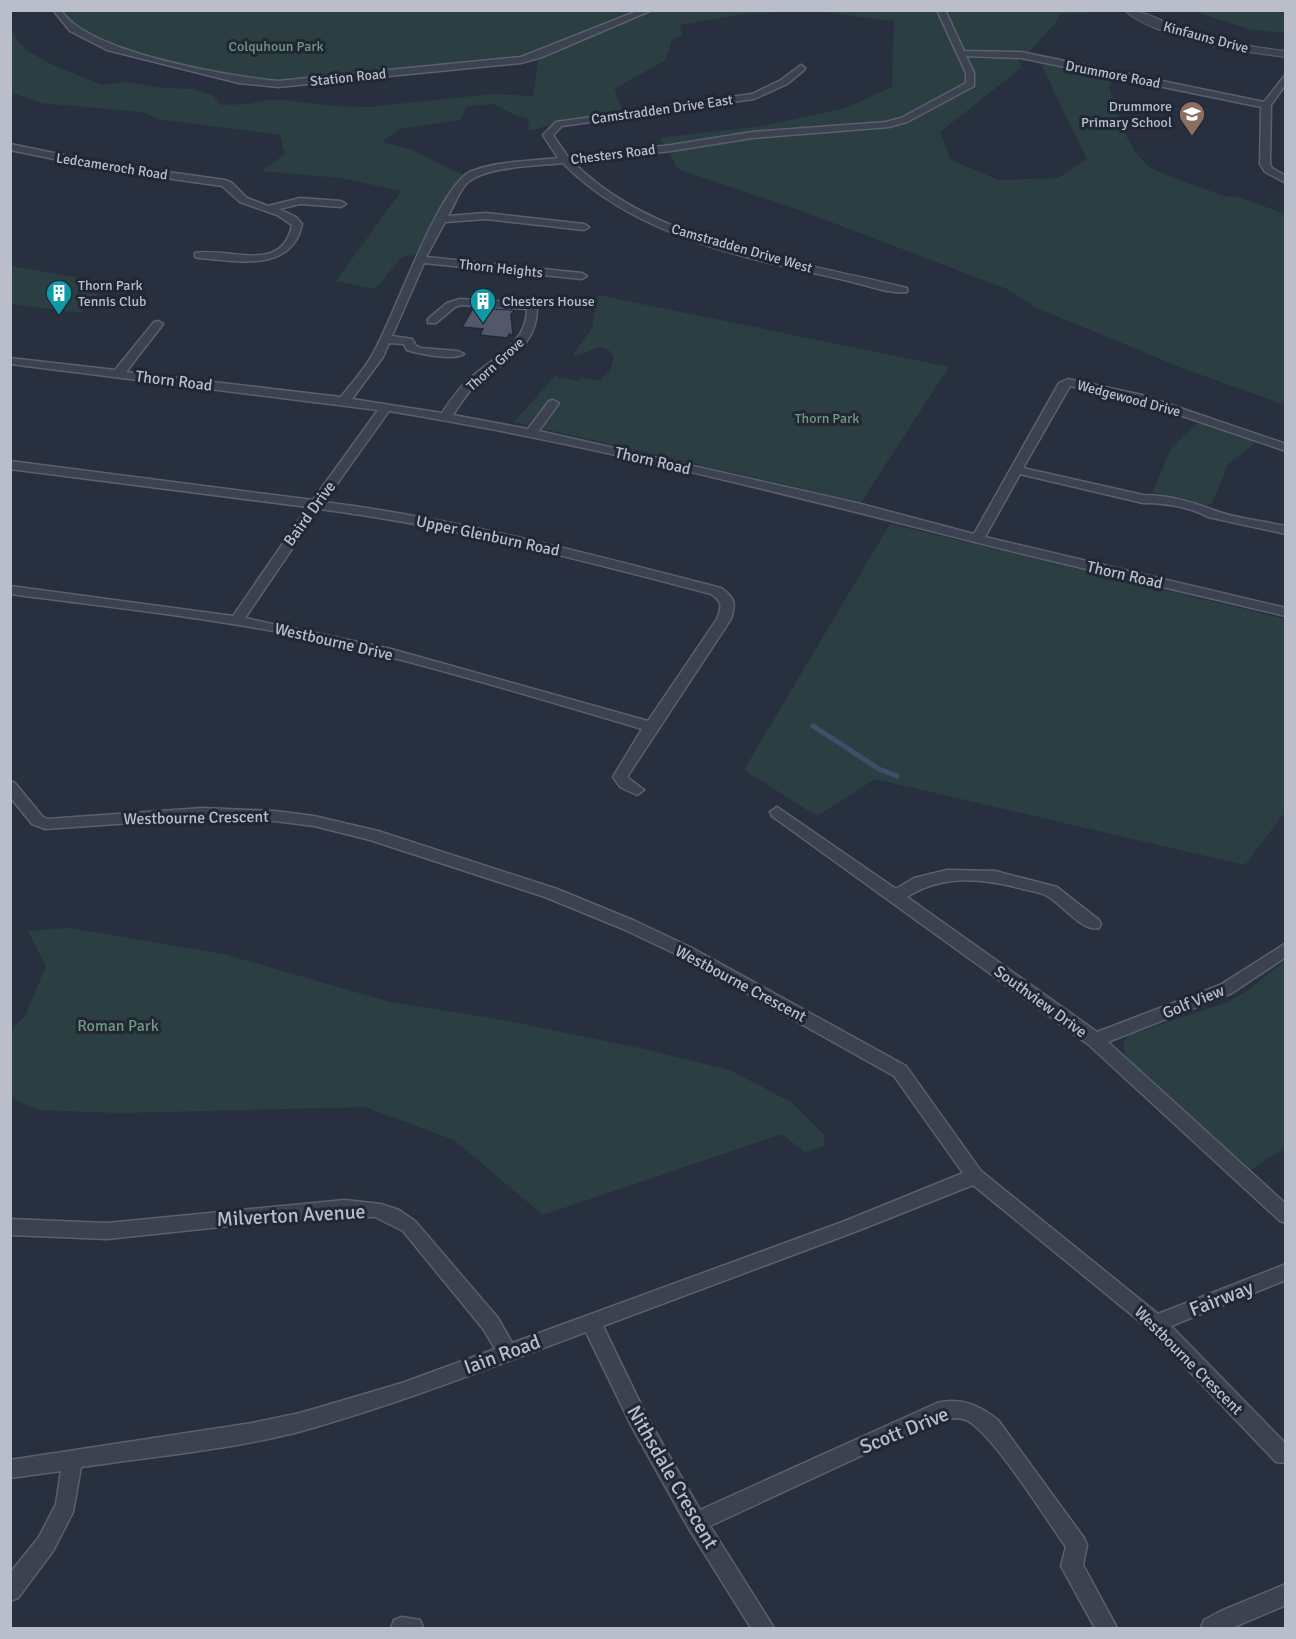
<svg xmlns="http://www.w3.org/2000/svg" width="1296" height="1639" font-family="Signika,sans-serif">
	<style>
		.green { fill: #2b3e42 }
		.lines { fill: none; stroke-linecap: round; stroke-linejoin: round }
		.stream { stroke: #404e69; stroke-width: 5 }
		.building { fill: #51586a; stroke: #232937; stroke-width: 1.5 }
		.minor-casing { stroke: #5a606d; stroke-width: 3 }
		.tertiary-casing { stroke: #5a606d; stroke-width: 2 }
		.minor { fill: #3c4250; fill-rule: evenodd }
		.tertiary { fill: #3c4250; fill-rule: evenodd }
		.labels { text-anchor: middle; stroke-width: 6; stroke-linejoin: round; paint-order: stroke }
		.far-street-label { font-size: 14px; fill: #b9beca; stroke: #212735 }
		.far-park-label { font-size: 14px; fill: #71997e; stroke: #212735 }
		.far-poi-label { font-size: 14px; fill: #b9beca; stroke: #212735; text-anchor: start }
		.street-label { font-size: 16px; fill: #b9beca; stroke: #212735 }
		.park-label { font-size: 16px; fill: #71997e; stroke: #212735 }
		.near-street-label { font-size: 20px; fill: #b9beca; stroke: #212735 }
	</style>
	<rect width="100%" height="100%" fill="#283040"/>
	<!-- green -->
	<g class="green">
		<path d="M63,11H1098L1090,13L1059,14L1057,21L1028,53L962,51L963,53L1018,59L1022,67L940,132L951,160L998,180L1058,178L1087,159L1041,64L1115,78L1109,86C1117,114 1125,144 1147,165C1155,173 1213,192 1228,197L1235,196L1285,214V405L1182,368L1035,307L1007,289L802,211L678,169L660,138L762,126L846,108L892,87L894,21L815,11L743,14L679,25L683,34L672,40L666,60L614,89L623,113L561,122L528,131L529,119L515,115L494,104L467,106L460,120L399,129L382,142L409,149L466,176L451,189L446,211L424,252L402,257L375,289L336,281L401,191L341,178L262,171L285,154L280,135L158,119L142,112L42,103L11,92L10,24L15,37L25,49L48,63L102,85L127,82L161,88L192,89L212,95L221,105L249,104L267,100H282L330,106L371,107L491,94L533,96L539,55L537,53L513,58L281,83L235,77L131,52L100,41L72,24Z"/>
		<polygon points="1193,11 1285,11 1285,33 1252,30"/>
		<polygon points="11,266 108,283 80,313 11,304"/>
		<path d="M598,295L949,367L861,502L514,422L555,376L578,381L581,377L599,381L611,369L614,356C600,336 588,358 573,355L592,328Z"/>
		<polygon points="1197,424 1205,424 1253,440 1254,444 1228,464 1212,504 1204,505 1155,493 1153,491 1171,448"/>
		<polygon points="890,524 1285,619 1285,812 1245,865 875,779 817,816 744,770"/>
		<polygon points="69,928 224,954 390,1002 498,1019 644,1049 729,1070 791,1102 824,1135 825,1146 805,1152 782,1134 543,1215 454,1140 365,1107 119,1113 39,1110 11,1098 11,1030 25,1016 46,966 28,931"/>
		<path d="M1285,961V1147L1251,1170L1129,1061C1123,1052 1120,1043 1129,1035L1228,1002L1247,991Z"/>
	</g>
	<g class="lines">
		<!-- stream -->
		<polyline class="stream" points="813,726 879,769 897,776"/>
	</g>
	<!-- building -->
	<polygon class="building" points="473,308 514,310 511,315 513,335 509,334 507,338 480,335 483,329 462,327"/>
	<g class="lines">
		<!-- minor casing -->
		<g class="minor-casing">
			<g id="minor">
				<path d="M53,10H61C87,53 229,76 278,81L521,57L640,10H652L542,57L521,63L278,87L239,83L107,50L70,31Z"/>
				<path d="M937,10H945L964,51L1021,52L1264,102L1286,74V84L1271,105L1270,164L1272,168L1286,176V183L1265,172L1260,164L1261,107L1021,58L966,56L974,73V86L907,122L889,127L752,138L671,151L573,162C653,244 799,261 907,288V292C891,295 860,283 844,280C747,258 635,237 563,163C537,166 486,166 467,183C459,191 454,206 448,216L486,213L584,224L589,227L584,230L486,219L445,222L426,257L582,273L587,276L582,279L424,263L392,336L412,339L416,346L421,348L458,351L464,354C454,361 419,354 407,350L404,344L389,343L383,357L352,399L442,413C450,401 458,389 469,379C492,358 527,345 527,309L461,305L455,307L436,323H428V319L447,303L460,299L532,303L537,306C538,349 503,360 476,385C467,393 460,404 453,415L528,429L549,401L553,400L559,403L539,431L857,503L974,534L1059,383L1068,379L1142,395L1286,444V451L1135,400L1070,386L1023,468L1143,495C1169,495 1192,502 1216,511C1238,519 1263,521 1286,526V534L1208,517C1188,506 1165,503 1143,503L1020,474L985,537L1286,608V616C1182,591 1078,568 975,542C781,493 586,443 389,411L324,502C459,519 590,554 721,588C735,598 736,603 731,619L627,777L644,790L637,795L620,787L613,777L642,729C530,696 418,661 304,637C207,617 108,607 10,594V586L233,616L308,507L10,469V461L313,500L378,410L10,364V358L115,370L154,322L158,321L163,324L126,372L341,397C351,384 363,371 371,357C393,322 438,184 472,171C498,161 531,161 558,158L543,135L556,122L752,94L781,80L801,65L805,68L804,70L787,84L754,99L562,126L553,135L568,157L671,145L752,132L886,122L901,118L966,83V73ZM319,509C452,526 582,560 711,594C723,602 722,606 717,619L648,721L391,649L245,618Z"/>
				<path d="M10,144L103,163L225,180L232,183L247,198L268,206L300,198L341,201L346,204L341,207L300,204L279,209L296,217L302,224C292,273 237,261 199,258L195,257V253C229,247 282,275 292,225L277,215L240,202L222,186L103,169L10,150Z"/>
				<path d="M10,781L15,783L42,816L47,819L203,808L275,811L314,816L378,831L557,889L635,921L692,948L906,1066L981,1171L1158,1314L1286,1264V1280L1171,1326L1286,1444V1463L1276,1462L1149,1329L973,1185L857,1231L603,1326L646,1415L700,1510L937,1403C961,1397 979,1405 998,1420L1084,1538L1087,1545L1083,1565L1117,1628H1095L1061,1566L1066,1547C1046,1519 992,1432 966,1420C956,1416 944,1419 934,1422L710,1526L774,1628H751L689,1529L632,1427L586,1332C492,1367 399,1404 302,1431C230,1450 154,1456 81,1467L73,1512L53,1551L18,1598L10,1601V1573L39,1537L56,1504L61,1471L10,1478V1460L252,1423L300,1413L402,1383L495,1349L484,1330L403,1231L375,1217L326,1216L107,1239L10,1235V1219L107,1223L345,1200L381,1204L399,1210L415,1221L498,1318L512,1343L845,1221L963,1173L894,1076L680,956L623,929L545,897L370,840L314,826L275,821L203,818L45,829L32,824L10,797Z"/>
				<path d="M777,807L896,889L914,878L947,870L995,871L1057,887L1099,920L1101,924L1099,928C1082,933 1061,902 1045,895C1039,892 1030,891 1023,889C983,878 943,874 907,897L1097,1032L1220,985L1286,943V957L1232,993L1108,1042L1286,1204V1223L1280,1221L1089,1045L772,816L770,812Z"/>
				<polygon points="1286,1584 1286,1605 1232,1628 1201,1628 1204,1620 1221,1611"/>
				<polygon points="402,1617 420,1620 423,1628 391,1628 394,1620"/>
			</g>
		</g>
		<!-- tertiary casing -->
		<g class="tertiary-casing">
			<path id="tertiary" d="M1124,10C1147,10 1168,25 1190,32C1221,42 1253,47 1286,51V57C1242,52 1157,39 1124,10Z"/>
		</g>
		<!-- minor -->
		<use href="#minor" class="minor"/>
		<!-- tertiary -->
		<use href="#tertiary" class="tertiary"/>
	</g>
	<!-- icons -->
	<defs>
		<g id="school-pin" transform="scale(1.35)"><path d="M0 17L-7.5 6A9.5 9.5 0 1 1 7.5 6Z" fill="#8d6e63" stroke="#212735"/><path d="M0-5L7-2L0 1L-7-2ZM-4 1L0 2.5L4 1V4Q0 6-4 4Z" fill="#fff"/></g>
		<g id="building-pin" transform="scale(1.35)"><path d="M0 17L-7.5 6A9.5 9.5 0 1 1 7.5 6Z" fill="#0f9aa8" stroke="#212735"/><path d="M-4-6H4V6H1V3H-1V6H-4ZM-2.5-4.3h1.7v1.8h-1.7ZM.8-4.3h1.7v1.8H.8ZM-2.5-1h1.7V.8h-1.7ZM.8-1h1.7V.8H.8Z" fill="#fff"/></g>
	</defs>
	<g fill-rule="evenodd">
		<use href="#school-pin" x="1192" y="114"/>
		<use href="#building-pin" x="59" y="293"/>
		<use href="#building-pin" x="483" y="301"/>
	</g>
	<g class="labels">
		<!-- far-street labels -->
		<g class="far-street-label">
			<text transform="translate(1206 37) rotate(15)" y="5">Kinfauns Drive</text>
			<text transform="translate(1113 74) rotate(11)" y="5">Drummore Road</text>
			<text transform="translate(348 77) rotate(-6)" y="5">Station Road</text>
			<text transform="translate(662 109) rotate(-8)" y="5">Camstradden Drive East</text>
			<text transform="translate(613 154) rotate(-7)" y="5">Chesters Road</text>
			<text transform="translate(112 166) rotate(9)" y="5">Ledcameroch Road</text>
			<text transform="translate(742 248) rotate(16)" y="5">Camstradden Drive West</text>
			<text transform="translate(501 268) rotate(6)" y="5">Thorn Heights</text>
			<text transform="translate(495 364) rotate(-42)" y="5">Thorn Grove</text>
			<text transform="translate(1129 398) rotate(15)" y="5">Wedgewood Drive</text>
		</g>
		<!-- far-park labels -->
		<g class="far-park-label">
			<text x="276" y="51">Colquhoun Park</text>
			<text x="827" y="423">Thorn Park</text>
		</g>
		<!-- far-poi labels -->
		<g class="far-poi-label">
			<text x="1172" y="111" text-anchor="end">Drummore<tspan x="1172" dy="16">Primary School</tspan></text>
			<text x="78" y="290">Thorn Park<tspan x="78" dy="16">Tennis Club</tspan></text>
			<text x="502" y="306">Chesters House</text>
		</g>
		<!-- street labels -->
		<g class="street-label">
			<text transform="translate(174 380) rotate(7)" y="6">Thorn Road</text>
			<text transform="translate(653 460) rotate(13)" y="6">Thorn Road</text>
			<text transform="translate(309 513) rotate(-54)" y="6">Baird Drive</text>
			<text transform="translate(488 535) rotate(12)" y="6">Upper Glenburn Road</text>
			<text transform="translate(1125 574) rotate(13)" y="6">Thorn Road</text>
			<text transform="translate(334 641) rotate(13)" y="6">Westbourne Drive</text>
			<text transform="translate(196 817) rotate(-1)" y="6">Westbourne Crescent</text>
			<text transform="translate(741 983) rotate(28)" y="6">Westbourne Crescent</text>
			<text transform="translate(1041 1001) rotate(36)" y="6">Southview Drive</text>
			<text transform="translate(1193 1001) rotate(-22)" y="6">Golf View</text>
			<text transform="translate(1189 1360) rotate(45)" y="6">Westbourne Crescent</text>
		</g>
		<!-- park labels -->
		<g class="park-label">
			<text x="118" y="1031">Roman Park</text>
		</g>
		<!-- near-street labels -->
		<g class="near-street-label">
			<text transform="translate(291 1215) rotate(-3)" y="7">Milverton Avenue</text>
			<text transform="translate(1221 1298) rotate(-21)" y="7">Fairway</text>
			<text transform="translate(502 1354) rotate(-20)" y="7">Iain Road</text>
			<text transform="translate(904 1430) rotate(-22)" y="7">Scott Drive</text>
			<text transform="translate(673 1477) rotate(60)" y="7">Nithsdale Crescent</text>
		</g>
	</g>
	<!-- border -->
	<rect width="1296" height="1639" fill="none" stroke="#b9beca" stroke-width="24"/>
</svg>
